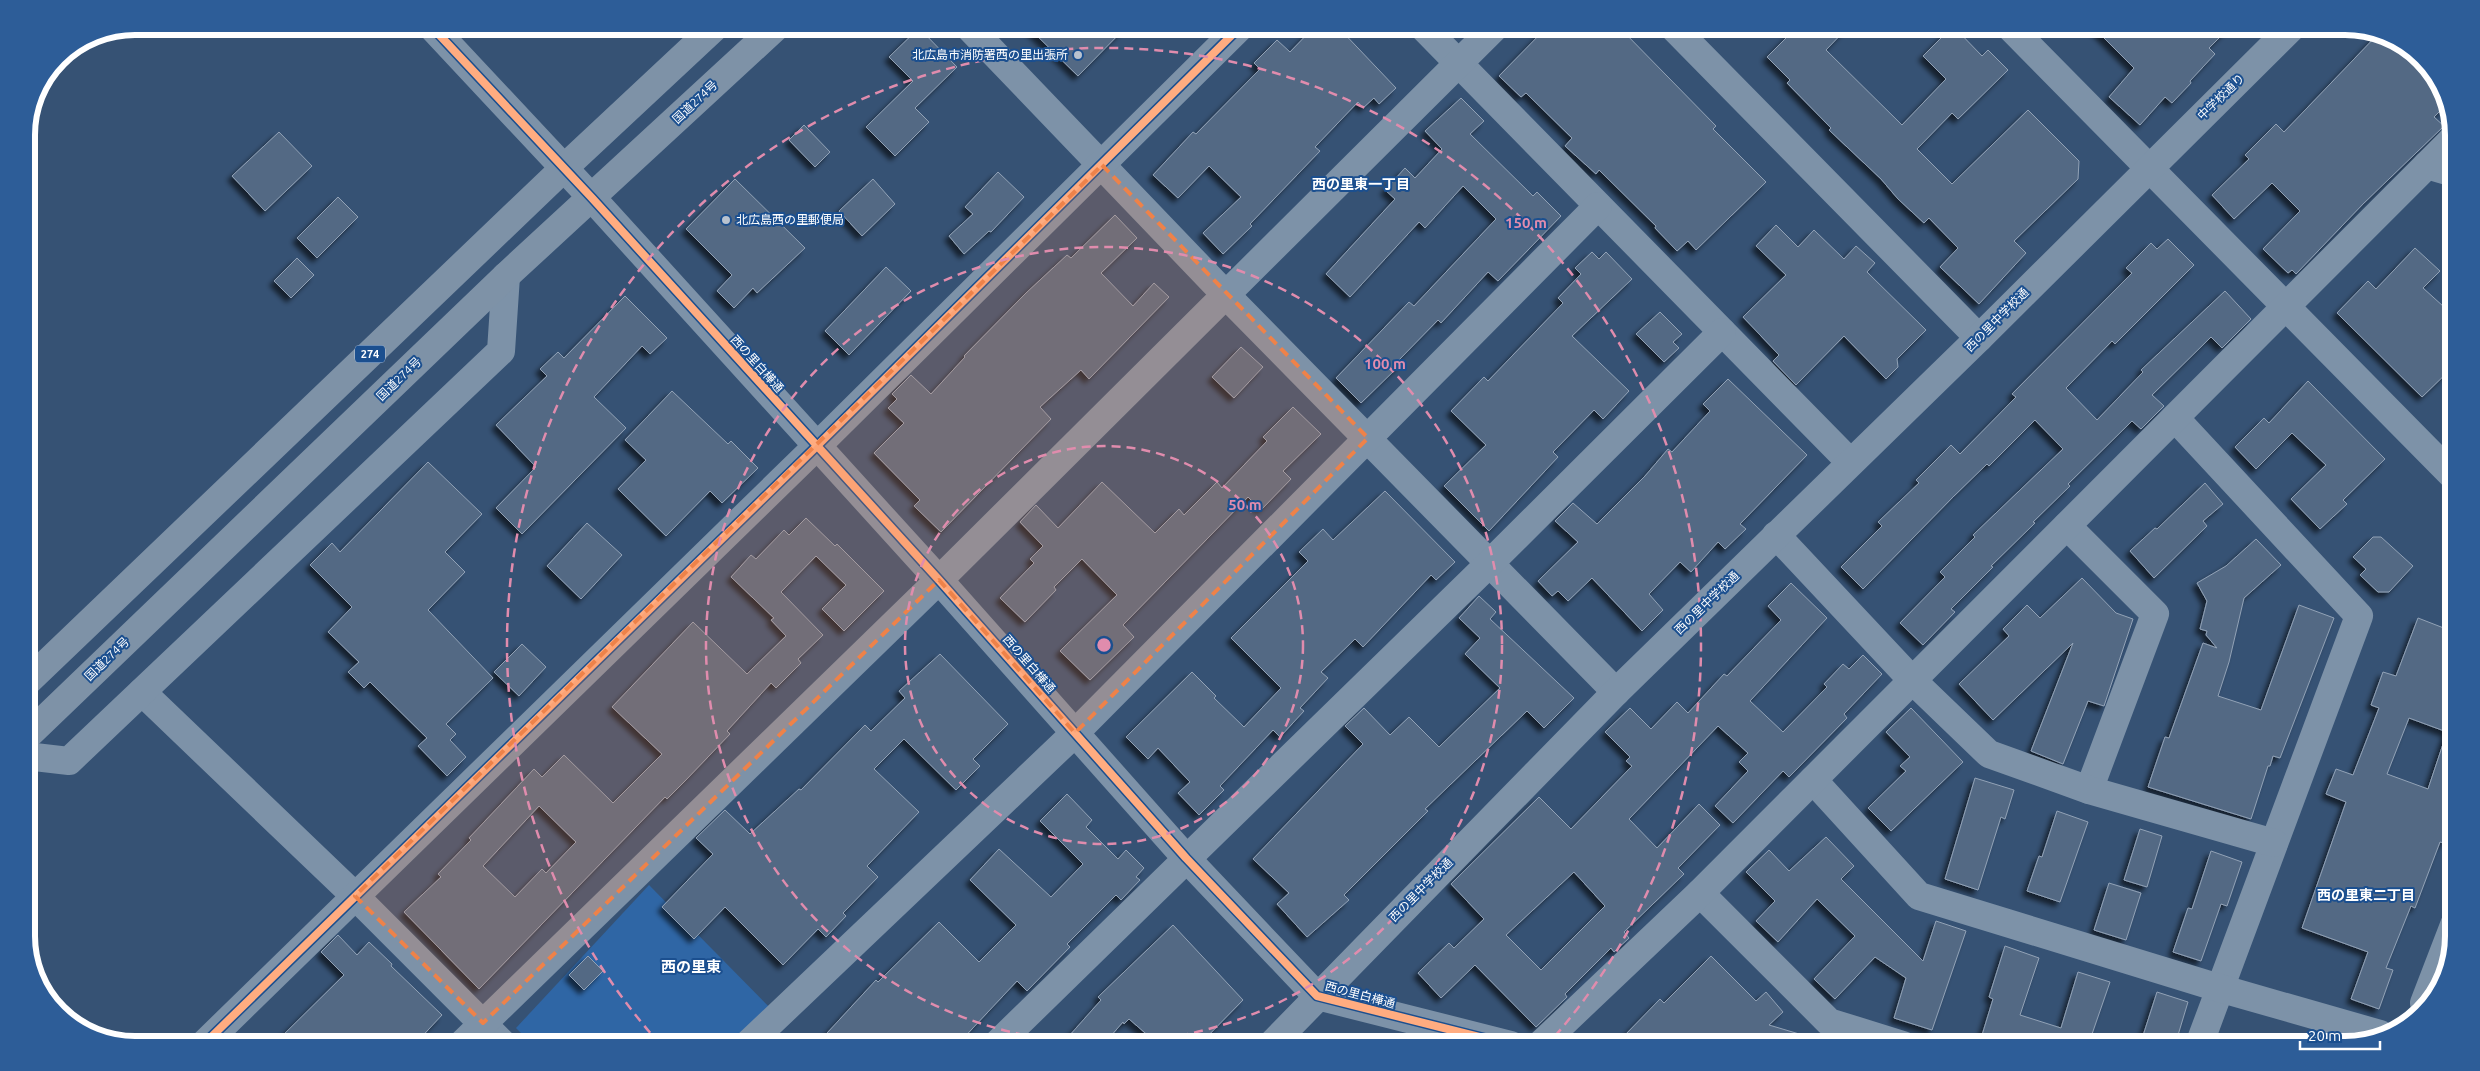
<svg xmlns="http://www.w3.org/2000/svg" width="2480" height="1071" font-family="Ubuntu,'Noto Sans JP',sans-serif">
	<style>
		.green { fill: #2f66a5 }
		.building { fill: #526984; stroke: #92a2b6; fill-rule: evenodd; filter: url(#shadow) }
		.lines { fill: none; stroke-linecap: round; stroke-linejoin: round }
		.minor { stroke: #7d92a8; stroke-width: 28 }
		.highway { stroke: #7e92a7; stroke-width: 28 }
		.cycleway-casing { stroke: #1b4f8f; stroke-width: 11 }
		.cycleway { stroke: #ffac80; stroke-width: 8 }
		.marked { fill: #ee8249; fill-opacity: 0.2; stroke: #ee8249; stroke-width: 4; stroke-dasharray: 10 6; stroke-linejoin: round }
		.ring { fill: none; stroke: #e08cad; stroke-width: 2.5; stroke-dasharray: 9 6 }
		.poi-dot { fill: #b9c2ce; stroke: #1b4f8f; stroke-width: 2 }
		.labels { text-anchor: middle; stroke-width: 4; stroke-linejoin: round; paint-order: stroke }
		.shield { fill: #1b4f8f; stroke: #bbcadd; stroke-width: 1 }
		.shield-label { font-size: 11px; font-weight: bold; fill: #fff }
		.poi-label { font-size: 12px; fill: #fff; stroke: #1b4f8f; text-anchor: end }
		.street-label { font-size: 12px; fill: #fff; stroke: #1b4f8f }
		.neighbourhood-label { font-size: 14px; font-weight: bold; fill: #fff; stroke: #1b4f8f }
		.quarter-label { font-size: 15px; font-weight: bold; fill: #fff; stroke: #1b4f8f }
		.rim { fill: none; stroke: #fff; stroke-width: 6 }
		.centre { fill: #e08cad; stroke: #1b4f8f; stroke-width: 2.5 }
		.ring-label { font-size: 15px; text-anchor: middle; font-weight: bold; fill: #e08cad; stroke: #1b4f8f; stroke-width: 4; stroke-linejoin: round; paint-order: stroke }
	</style>
	<defs>
		<filter id="shadow"><feDropShadow dx="-4.5" dy="4.5" stdDeviation="2.5" flood-color="#0009"/></filter>
	</defs>
	<rect width="100%" height="100%" fill="#365274"/>
	<!-- green -->
	<polygon class="green" points="649,885 777,1015 747,1045 533,1045 516,1028"/>
	<!-- building -->
	<g class="building">
		<polygon points="1027,26 1127,26 1078,76"/>
		<polygon points="1315,26 1337,26 1396,88 1379,104 1374,98 1363,108 1358,102 1315,147 1320,151 1250,224 1252,226 1223,254 1203,233 1241,197 1209,166 1178,198 1153,175 1193,132 1196,134 1260,69 1254,63 1277,40 1290,52"/>
		<polygon points="1548,26 1618,26 1716,126 1713,129 1766,182 1696,250 1688,241 1677,251 1655,228 1656,226 1599,170 1596,174 1565,146 1572,138 1526,93 1521,97 1499,76"/>
		<polygon points="1798,26 1849,26 1826,50 1902,125 1946,79 1923,56 1953,26 1982,56 1988,50 2008,70 1958,119 1952,113 1917,149 1952,184 2028,110 2079,161 2078,179 2014,241 2026,253 1979,304 1940,267 1958,248 1929,218 1924,223 1898,199 1881,179 1829,130 1831,128 1787,83 1790,80 1767,57"/>
		<polygon points="2092,26 2231,26 2209,48 2215,54 2190,81 2191,83 2172,103 2165,97 2140,125 2109,97 2134,68"/>
		<polygon points="919,28 957,67 915,108 929,122 895,156 866,127 913,81 889,57"/>
		<polygon points="2379,33 2386,34 2431,69 2445,106 2434,117 2444,126 2363,204 2296,274 2292,270 2288,273 2263,249 2300,211 2272,183 2234,219 2212,195 2249,159 2245,155 2276,124 2284,132"/>
		<polygon points="1461,98 1484,121 1470,134 1533,196 1537,192 1561,216 1498,281 1488,272 1441,323 1438,320 1398,361 1401,364 1361,403 1336,378 1409,302 1414,306 1496,219 1463,186 1425,228 1419,222 1350,297 1326,274 1395,199 1385,190 1405,168 1415,178 1442,149 1425,131"/>
		<polygon points="804,125 830,152 815,167 789,140"/>
		<polygon points="279,132 312,166 265,211 232,176"/>
		<polygon points="998,172 1024,197 991,232 989,231 964,254 949,236 973,214 965,207"/>
		<polygon points="735,179 805,248 757,293 753,288 734,308 717,291 732,275 686,229"/>
		<polygon points="873,179 895,204 862,236 839,211"/>
		<polygon points="338,197 358,217 317,258 297,238"/>
		<polygon points="1115,215 1137,238 1101,273 1133,306 1154,283 1169,297 1089,379 1081,370 1040,407 1051,419 941,532 914,506 920,500 874,453 904,423 888,408 897,399 892,394 911,375 931,394 965,357 964,356 1026,293 1067,255 1071,258"/>
		<polygon points="1776,225 1798,247 1814,230 1844,259 1856,246 1875,263 1867,272 1926,330 1897,359 1898,367 1886,379 1844,336 1796,385 1773,361 1779,355 1743,317 1786,275 1756,246"/>
		<polygon points="2168,239 2194,265 2115,344 2112,341 2066,388 2097,420 2143,372 2141,370 2225,291 2251,319 2222,348 2211,337 2152,395 2164,406 2141,429 2132,421 2068,484 2070,486 2033,522 2035,523 1991,566 1993,567 1951,609 1955,612 1923,645 1900,623 1945,577 1940,572 1975,537 1973,535 2063,449 2035,420 1989,466 1987,464 1953,497 1863,589 1841,567 1882,526 1878,522 1919,483 1916,480 1951,445 1960,454 2016,397 2012,394 2132,273 2126,268 2151,243 2157,249"/>
		<polygon points="2415,248 2440,271 2423,288 2454,316 2454,366 2422,397 2337,313 2368,281 2376,289"/>
		<polygon points="1592,252 1599,259 1606,252 1632,279 1572,336 1629,391 1603,419 1594,410 1553,452 1558,457 1489,531 1444,486 1486,445 1451,411 1484,377 1488,381 1563,303 1558,298 1581,274 1575,268"/>
		<polygon points="297,258 314,275 291,298 274,281"/>
		<polygon points="886,267 911,291 849,355 825,331"/>
		<polygon points="625,296 667,338 650,354 642,346 594,397 626,428 522,534 496,508 536,467 496,425 547,376 540,369 558,352 564,358"/>
		<polygon points="1660,312 1682,334 1673,342 1679,348 1664,362 1636,334"/>
		<polygon points="1241,347 1263,367 1234,398 1212,377"/>
		<polygon points="1728,379 1807,455 1740,524 1746,529 1725,549 1718,542 1691,572 1680,562 1649,594 1663,610 1642,631 1592,578 1568,601 1558,591 1552,596 1538,581 1578,542 1555,521 1573,503 1597,524 1645,476 1668,449 1672,452 1710,411 1703,404"/>
		<polygon points="2308,381 2385,459 2343,500 2347,504 2320,529 2291,499 2326,465 2292,433 2256,469 2235,447 2264,418 2269,423"/>
		<polygon points="672,391 728,444 731,441 758,468 722,503 710,491 666,536 618,489 646,460 625,440"/>
		<polygon points="1293,407 1321,434 1283,471 1291,479 1261,510 1248,497 1123,625 1134,637 1090,680 1060,651 1117,595 1082,559 1054,587 1056,590 1025,622 1000,598 1034,563 1030,559 1043,546 1020,522 1036,505 1058,528 1102,482 1155,533 1179,509 1184,515 1217,482 1222,488 1267,441 1263,437"/>
		<polygon points="428,462 482,514 445,552 465,572 428,610 493,678 446,724 456,734 450,740 466,757 447,776 418,746 427,738 370,682 364,688 348,672 359,662 328,632 352,607 310,565 332,543 340,552"/>
		<polygon points="2205,483 2223,504 2203,521 2207,526 2154,578 2130,551 2155,528 2157,529"/>
		<polygon points="1385,491 1455,562 1436,580 1431,575 1363,647 1355,639 1321,672 1328,678 1300,708 1304,711 1280,737 1273,730 1220,786 1224,790 1199,815 1178,793 1190,782 1158,748 1148,759 1126,737 1192,672 1216,696 1214,698 1244,727 1281,688 1231,638 1308,561 1299,552 1323,529 1333,540"/>
		<path d="M806,518L835,546L837,544L884,591L844,631L822,609L846,585L816,556L781,592L823,635L798,659L801,663L776,688L771,683L727,731L730,734L685,781L667,799L665,797L479,989L404,912L441,877L438,874L471,840L469,838L534,769L542,777L564,755L613,803L662,754L612,707L693,622L747,674L786,636L771,620L774,618L731,577L751,555L756,559L784,530L789,535ZM539,806L576,842L546,873L542,869L515,897L483,866Z"/>
		<polygon points="587,523 622,555 581,599 547,566"/>
		<polygon points="2373,537 2381,537 2413,566 2389,592 2378,592 2360,575 2366,569 2353,557"/>
		<polygon points="2256,539 2281,565 2244,598 2229,662 2218,696 2261,710 2299,605 2334,618 2280,758 2273,756 2270,766 2268,766 2251,819 2148,787 2165,737 2169,738 2203,643 2217,648 2206,635 2207,631 2200,629 2207,601 2197,583 2226,566"/>
		<polygon points="2082,578 2116,613 2133,619 2104,706 2088,701 2063,764 2031,751 2073,643 1993,720 1959,684 2009,636 2003,629 2027,605 2040,618"/>
		<path d="M1791,583L1827,618L1750,701L1783,732L1827,687L1824,684L1843,664L1849,669L1863,655L1882,674L1844,714L1847,718L1789,777L1783,771L1733,823L1715,806L1748,771L1739,762L1748,753L1718,726L1629,819L1657,848L1699,804L1720,825L1678,868L1684,874L1624,932L1629,938L1614,952L1611,948L1565,994L1567,997L1536,1027L1475,965L1441,998L1418,973L1449,943L1454,948L1484,919L1451,884L1539,797L1571,829L1632,766L1626,761L1630,757L1605,732L1630,708L1651,729L1677,702L1688,713L1724,674L1727,676L1781,620L1768,606ZM1574,872L1605,906L1541,970L1506,935Z"/>
		<polygon points="1479,596 1496,612 1490,619 1574,698 1544,728 1527,711 1425,809 1428,811 1344,895 1349,900 1307,937 1277,904 1289,893 1253,859 1363,744 1345,726 1364,708 1390,735 1409,717 1439,747 1500,688 1465,654 1480,638 1459,618"/>
		<path d="M2418,618L2454,632V815L2444,843L2440,842L2415,908L2411,906L2386,968L2393,970L2379,1009L2351,999L2368,952L2302,928L2346,802L2326,794L2336,769L2353,775L2379,708L2371,705L2383,672L2396,676ZM2409,718L2447,732L2428,789L2387,774Z"/>
		<polygon points="522,644 546,667 519,696 494,672"/>
		<polygon points="940,654 1008,724 973,759 980,766 956,790 904,739 874,769 919,812 867,866 878,877 843,913 846,916 826,937 818,929 783,965 725,907 694,939 662,907 713,854 696,838 725,810 750,834 799,789 801,790 865,725 871,731 905,698 899,691"/>
		<polygon points="1911,708 1963,762 1891,831 1868,808 1906,771 1900,766 1910,757 1886,732"/>
		<polygon points="1975,778 2014,790 2005,819 2001,817 1978,890 1945,879"/>
		<polygon points="1067,794 1092,820 1086,827 1118,859 1126,850 1144,868 1136,877 1140,880 1121,900 1116,895 1067,944 1070,947 1027,991 1017,981 957,1045 816,1045 876,980 878,982 939,922 979,962 1016,925 970,880 999,849 1051,897 1083,864 1040,821"/>
		<polygon points="2057,811 2088,822 2060,902 2027,891 2039,856 2042,857"/>
		<polygon points="2140,829 2162,836 2147,887 2124,880"/>
		<polygon points="1826,837 1854,866 1841,879 1923,961 1936,921 1966,931 1932,1030 1894,1018 1906,978 1875,957 1835,999 1814,979 1855,936 1817,899 1778,942 1756,921 1775,901 1746,872 1769,850 1789,871"/>
		<polygon points="2211,851 2242,862 2227,906 2221,904 2201,961 2173,952 2188,908 2192,909"/>
		<polygon points="2109,883 2141,893 2126,940 2094,930"/>
		<polygon points="1173,925 1243,1000 1199,1045 1159,1045 1129,1019 1124,1024 1123,1022 1103,1045 1061,1045 1101,1000 1098,997"/>
		<polygon points="338,935 357,955 369,942 392,964 391,966 442,1015 414,1045 273,1045 344,975 321,952"/>
		<polygon points="2005,946 2039,958 2020,1015 2061,1028 2078,972 2110,982 2091,1037 2100,1040 2099,1045 1979,1045 1993,999 1989,997"/>
		<polygon points="588,956 603,971 584,990 569,975"/>
		<polygon points="1711,956 1756,1001 1766,992 1783,1012 1769,1025 1816,1039 1815,1045 1637,1045 1626,1034 1660,999 1664,1003"/>
		<polygon points="2157,992 2188,1002 2175,1045 2140,1045"/>
	</g>
	<g class="lines">
		<!-- minor -->
		<g class="minor">
			<polyline points="431,26 592,198 939,580 1186,858 1317,996 1511,1045"/>
			<polyline points="968,26 1226,295 1616,692"/>
			<polyline points="1422,26 1850,462"/>
			<polyline points="1672,26 1979,338"/>
			<polyline points="2009,26 2454,477"/>
			<polyline points="2427,165 2454,173"/>
			<polyline points="2175,418 2359,616 2199,1045"/>
			<polyline points="2067,526 2155,614 2089,790"/>
			<polyline points="1776,535 1912,680 1989,754 2089,790 2274,843"/>
			<polyline points="142,692 355,896 504,1045"/>
			<polyline points="26,756 69,761 501,351 506,276"/>
			<polyline points="1813,780 1919,896 2219,988 2380,1034"/>
			<polyline points="1700,893 1829,1022 1903,1045"/>
			<polyline points="2424,1003 2454,925"/>
			<polyline points="203,1045 817,446 1241,26"/>
			<polyline points="461,1045 939,580 1496,26"/>
			<polyline points="747,1045 1075,733 1598,206"/>
			<polyline points="996,1045 1491,562 1722,332"/>
			<polyline points="1271,1045 1616,692 1979,338 2293,26"/>
			<polyline points="1540,1045 1700,893 2454,138"/>
		</g>
		<!-- highway -->
		<g class="highway">
			<polyline points="26,683 564,168 716,26"/>
			<polyline points="26,737 506,276 777,26"/>
		</g>
		<!-- cycleway casing -->
		<g class="cycleway-casing">
			<g id="cycleway">
				<polyline points="431,26 592,198 939,580 1186,858 1317,996 1511,1045"/>
				<polyline points="203,1045 817,446 1241,26"/>
			</g>
		</g>
		<!-- cycleway -->
		<use href="#cycleway" class="cycleway"/>
	</g>
	<!-- marked area -->
	<path class="marked" d="M1102,165L1368,438L1075,733L939,580L483,1023L355,896Z"/>
	<!-- distance rings -->
	<g class="ring">
		<circle cx="1104" cy="645" r="199"/>
		<circle cx="1104" cy="645" r="398"/>
		<path d="M660 1044A597 597 0 1 1 1548 1044"/>
	</g>
	<!-- markers -->
	<g class="poi-dot">
		<circle cx="1078" cy="55" r="5"/>
		<circle cx="726" cy="220" r="5"/>
	</g>
	<g class="labels">
		<!-- shield labels -->
		<rect class="shield" x="355" y="345.5" width="30" height="17" rx="4"/>
		<g class="shield-label">
			<text x="370" y="358">274</text>
		</g>
		<!-- poi labels -->
		<g class="poi-label">
			<text x="1068" y="59">北広島市消防署西の里出張所</text>
			<text x="736" y="224" text-anchor="start">北広島西の里郵便局</text>
		</g>
		<!-- street labels -->
		<g class="street-label">
			<text transform="translate(2221 97) rotate(-44)" y="4">中学校通り</text>
			<text transform="translate(695 102) rotate(-43)" y="4">国道274号</text>
			<text transform="translate(1997 320) rotate(-45)" y="4">西の里中学校通</text>
			<text transform="translate(757 364) rotate(48)" y="4">西の里白樺通</text>
			<text transform="translate(399 379) rotate(-44)" y="4">国道274号</text>
			<text transform="translate(1707 603) rotate(-44)" y="4">西の里中学校通</text>
			<text transform="translate(107 659) rotate(-44)" y="4">国道274号</text>
			<text transform="translate(1029 664) rotate(49)" y="4">西の里白樺通</text>
			<text transform="translate(1421 890) rotate(-45)" y="4">西の里中学校通</text>
			<text transform="translate(1360 995) rotate(15)" y="4">西の里白樺通</text>
		</g>
		<!-- neighbourhood labels -->
		<g class="neighbourhood-label">
			<text x="1361" y="189">西の里東一丁目</text>
			<text x="2366" y="900">西の里東二丁目</text>
		</g>
		<!-- quarter labels -->
		<g class="quarter-label">
			<text x="691" y="972">西の里東</text>
		</g>
	</g>
	<!-- crop -->
	<path d="M0 0H2480V1071H0ZM135 35H2345A100 100 0 0 1 2445 135V936A100 100 0 0 1 2345 1036H135A100 100 0 0 1 35 936V135A100 100 0 0 1 135 35Z" fill="#2d5d98" fill-rule="evenodd"/>
	<path class="rim" d="M135 35H2345A100 100 0 0 1 2445 135V936A100 100 0 0 1 2345 1036H135A100 100 0 0 1 35 936V135A100 100 0 0 1 135 35Z"/>
	<circle cx="1104" cy="645" r="8" class="centre"/>
	<g class="ring-label">
		<text x="1526" y="228">150 m</text>
		<text x="1385" y="369">100 m</text>
		<text x="1245" y="510">50 m</text>
	</g>
	<!-- scale -->
	<path d="M2300 1041v8h80v-8" fill="none" stroke="#ffffff" stroke-width="2.5"/>
	<text x="2308" y="1041" font-size="15" fill="#ffffff" stroke="#1b4f8f" stroke-width="4" paint-order="stroke">20 m</text>
</svg>
